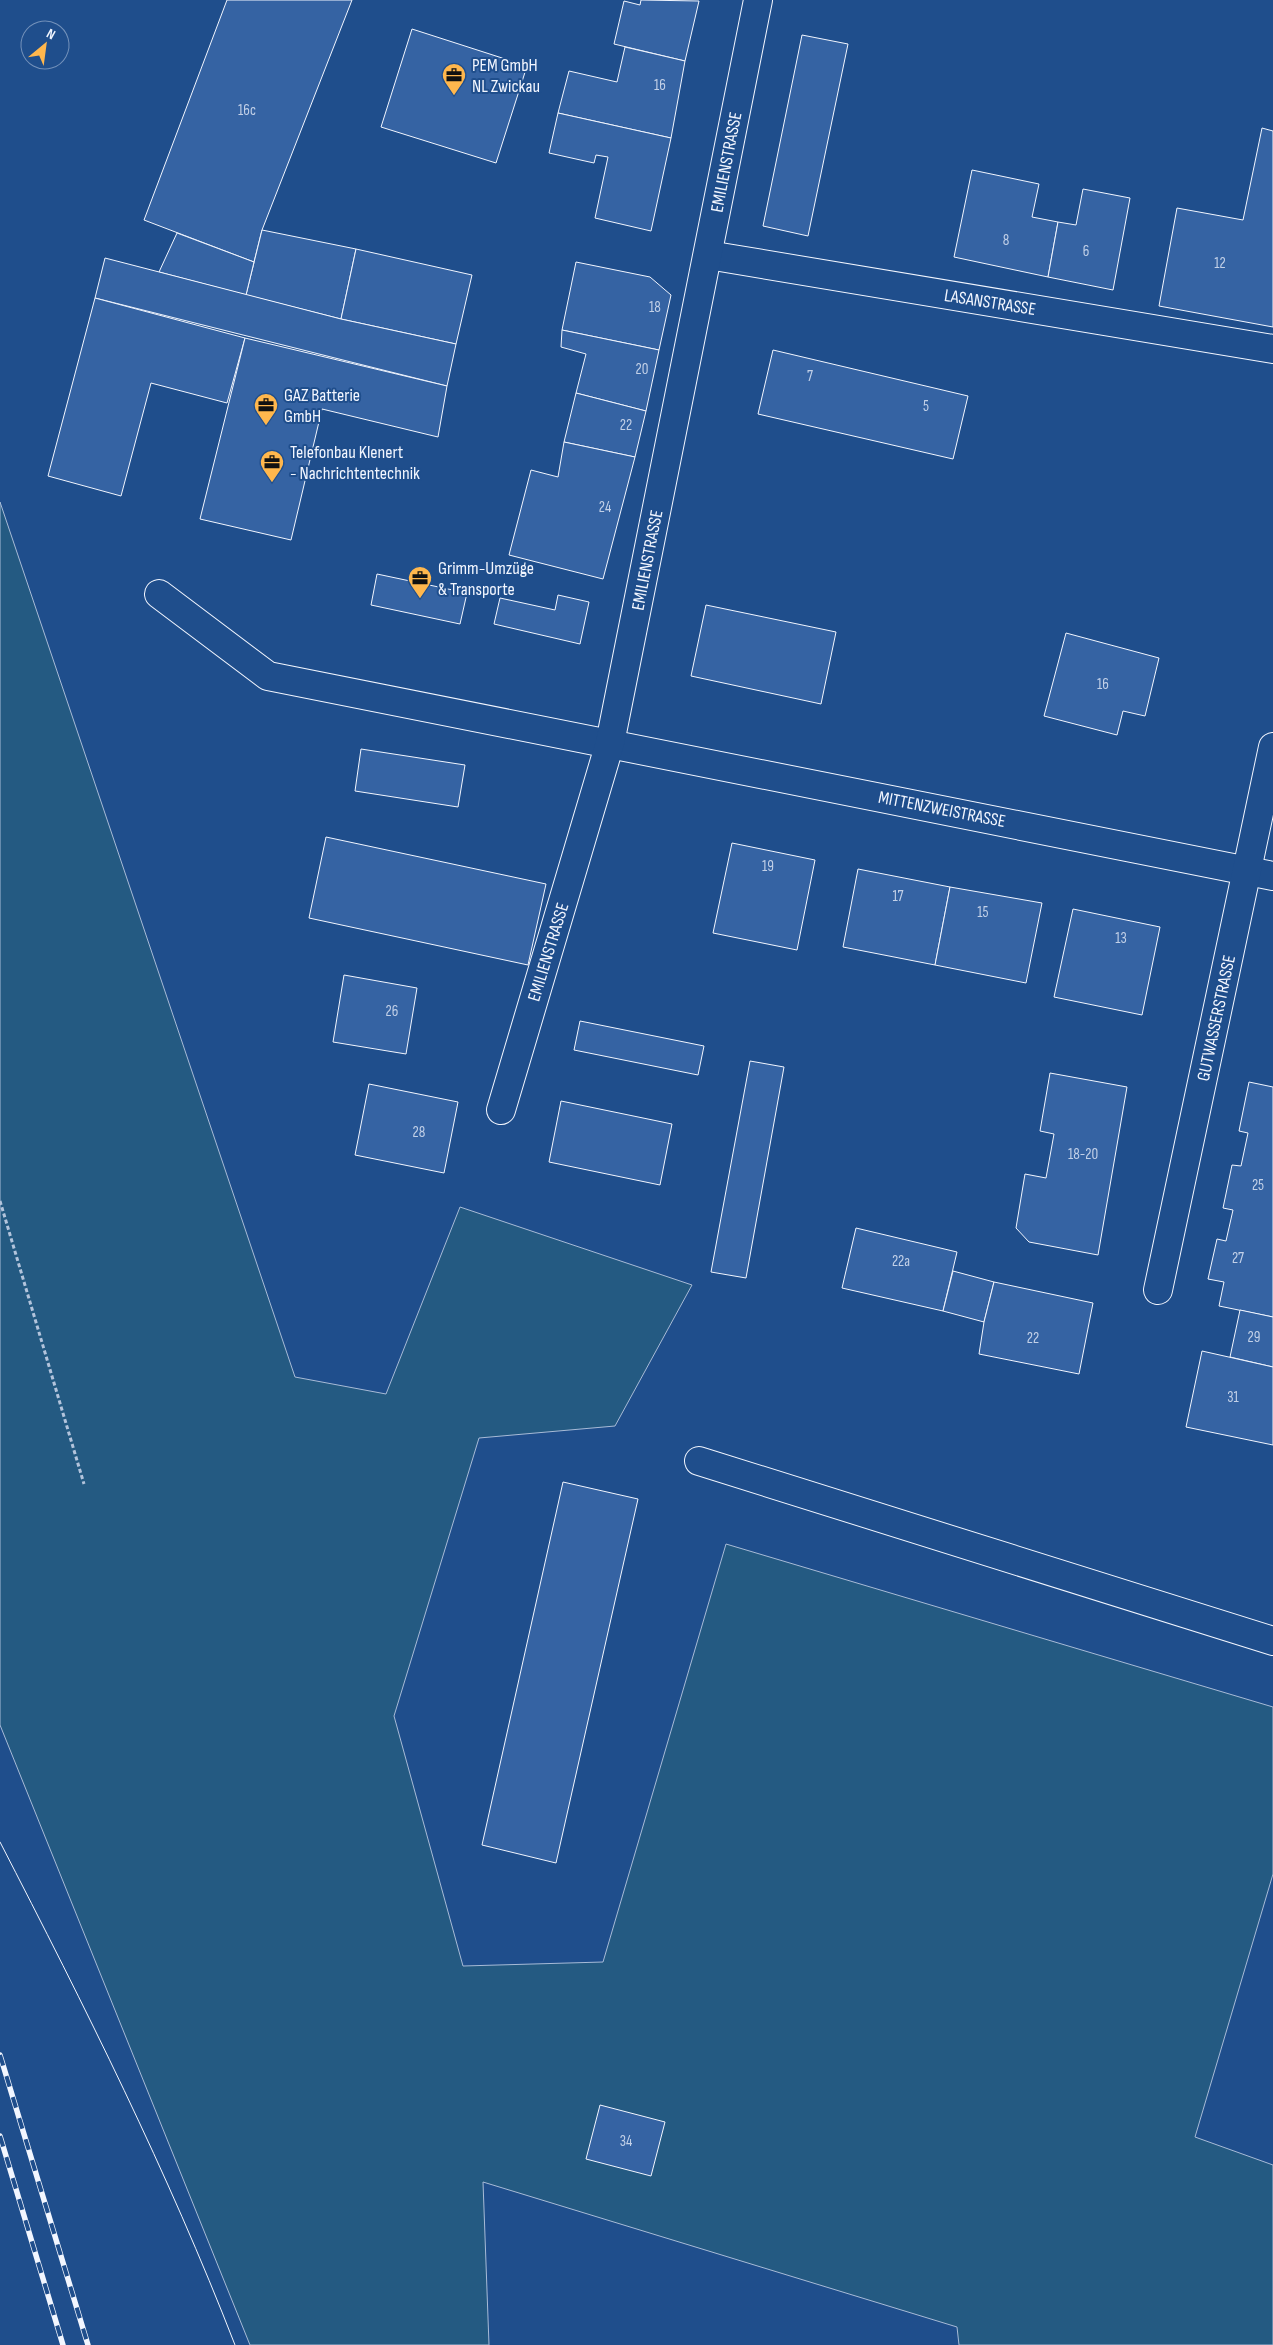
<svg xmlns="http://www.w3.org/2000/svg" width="1273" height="2345" font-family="'Sofia Sans Condensed',sans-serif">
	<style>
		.green { fill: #245a82; stroke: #a8bbd7 }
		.building { fill: #3563a3; stroke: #f2f6ff }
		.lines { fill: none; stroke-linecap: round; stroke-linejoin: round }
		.minor-casing { stroke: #f2f6ff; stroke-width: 30 }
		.path { stroke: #b3c4dc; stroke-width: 3; stroke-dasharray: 4 2.5; stroke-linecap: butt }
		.minor { stroke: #1f4e8c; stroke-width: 28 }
		.tram { stroke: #f2f6ff; stroke-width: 1 }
		.rail-casing { stroke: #f2f6ff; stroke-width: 5.5 }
		.rail { stroke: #1f4e8c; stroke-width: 4; stroke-dasharray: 11; stroke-linecap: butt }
		.labels { text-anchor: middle; stroke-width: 4; stroke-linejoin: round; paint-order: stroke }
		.number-label { font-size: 15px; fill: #c3d1e8 }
		.poi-label { font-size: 18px; fill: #f2f6ff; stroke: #1f4e8c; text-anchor: start }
		.street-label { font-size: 18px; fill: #f2f6ff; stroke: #1f4e8c }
	</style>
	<rect width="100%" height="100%" fill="#1f4e8c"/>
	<!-- green -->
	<polygon class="green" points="0,502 295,1377 386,1394 460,1207 692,1285 615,1426 479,1438 394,1716 463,1966 603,1962 726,1544 1273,1707 1273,1874 1195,2137 1273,2165 1273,2345 959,2345 957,2327 483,2182 489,2345 250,2345 0,1725"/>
	<!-- building -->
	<g class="building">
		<polygon points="227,0 352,0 262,230 254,262 144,220"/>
		<polygon points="641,0 699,1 685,61 614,44 624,1 640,5"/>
		<polygon points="412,29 527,66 496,163 381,127"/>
		<polygon points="802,35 848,44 808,236 763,226"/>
		<polygon points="625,47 685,61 671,138 558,113 569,71 617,82"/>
		<polygon points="558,113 671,138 651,231 595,218 608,157 596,155 594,163 549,153"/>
		<polygon points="1262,128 1273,131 1273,327 1159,306 1177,208 1243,220"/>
		<polygon points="972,170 1039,184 1032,217 1058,222 1048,277 954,257"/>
		<polygon points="1083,189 1130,198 1113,290 1048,277 1058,222 1076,225"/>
		<polygon points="262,230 356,249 341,319 246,295"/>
		<polygon points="177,233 254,262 246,295 159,272"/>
		<polygon points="356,249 472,275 456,344 341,319"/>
		<polygon points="105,258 341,319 456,344 447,386 95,298"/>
		<polygon points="576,262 650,277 671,295 659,350 562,330"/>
		<polygon points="95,298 245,338 227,403 151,383 121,496 48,476"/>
		<polygon points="562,330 659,350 646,411 576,393 586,354 561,347"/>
		<polygon points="245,338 447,386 438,437 322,409 291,540 200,519"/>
		<polygon points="773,350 968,396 953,459 758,414"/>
		<polygon points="576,393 646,411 635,457 564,442"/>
		<polygon points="564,442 635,457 603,579 509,555 531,470 558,477"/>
		<polygon points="377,574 467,593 460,624 371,605"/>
		<polygon points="558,595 589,602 580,644 494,624 500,598 555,610"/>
		<polygon points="706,605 836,632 821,704 691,676"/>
		<polygon points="1066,633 1159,658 1145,716 1123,711 1117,735 1044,716"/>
		<polygon points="361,749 465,765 458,807 355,791"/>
		<polygon points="326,837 546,884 528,965 309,918"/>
		<polygon points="732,843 815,860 797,950 713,933"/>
		<polygon points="858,869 950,887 935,965 843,947"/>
		<polygon points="950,887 1042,903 1026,983 935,965"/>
		<polygon points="1073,909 1160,927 1142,1015 1054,997"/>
		<polygon points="344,975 417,988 406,1054 333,1042"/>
		<polygon points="580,1021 704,1046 698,1075 574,1050"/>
		<polygon points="750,1061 784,1067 746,1278 711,1272"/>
		<polygon points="1050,1073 1127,1087 1098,1255 1029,1242 1016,1228 1025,1174 1046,1178 1054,1134 1040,1131"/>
		<polygon points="1249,1082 1273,1087 1273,1317 1219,1306 1224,1282 1208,1279 1217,1239 1226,1241 1233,1210 1223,1208 1232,1165 1241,1166 1248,1133 1239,1131"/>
		<polygon points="369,1084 458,1102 444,1173 355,1155"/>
		<polygon points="561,1101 672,1124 660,1185 549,1162"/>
		<polygon points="856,1228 957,1252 943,1311 842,1288"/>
		<polygon points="953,1271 994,1282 984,1322 943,1311"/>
		<polygon points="994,1282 1093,1303 1079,1374 979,1354 984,1322"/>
		<polygon points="1240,1310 1273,1317 1273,1367 1230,1357"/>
		<polygon points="1202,1351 1273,1367 1273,1445 1186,1427"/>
		<polygon points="563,1482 638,1499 556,1863 482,1845"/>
		<polygon points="600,2105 665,2122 651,2176 586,2159"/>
	</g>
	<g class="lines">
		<!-- minor casing -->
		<g class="minor-casing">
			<g id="minor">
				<polyline points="708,255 1273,349"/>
				<polyline points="159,594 268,676 1273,876"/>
				<polyline points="501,1110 610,743 758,0"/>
				<polyline points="1158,1290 1273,747"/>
				<polyline points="699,1461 1273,1641"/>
			</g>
		</g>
		<!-- path -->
		<polyline class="path" points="0,1201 84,1484"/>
		<!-- minor -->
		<use href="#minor" class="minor"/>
		<!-- tram -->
		<path class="tram" d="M0,1842C85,2007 168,2172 235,2345"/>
		<!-- rail casing -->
		<g class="rail-casing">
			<g id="rail">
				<polyline points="0,2055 88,2345"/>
				<polyline points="0,2136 63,2345"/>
			</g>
		</g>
		<!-- rail -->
		<use href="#rail" class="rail"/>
	</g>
	<!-- icons -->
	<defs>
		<g id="office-pin" transform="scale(1.25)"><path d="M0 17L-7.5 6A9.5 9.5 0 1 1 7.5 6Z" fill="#ffb74d" stroke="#1f4e8c"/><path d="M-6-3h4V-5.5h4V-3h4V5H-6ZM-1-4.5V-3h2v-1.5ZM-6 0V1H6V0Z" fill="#111"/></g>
	</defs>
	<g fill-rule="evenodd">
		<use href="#office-pin" x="454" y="75"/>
		<use href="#office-pin" x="266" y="405"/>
		<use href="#office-pin" x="272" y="462"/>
		<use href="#office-pin" x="420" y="578"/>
	</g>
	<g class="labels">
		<!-- number labels -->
		<g class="number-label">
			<text x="660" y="90">16</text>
			<text x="247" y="115">16c</text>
			<text x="1006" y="245">8</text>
			<text x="1086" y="256">6</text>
			<text x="1220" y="268">12</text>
			<text x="655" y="312">18</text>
			<text x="642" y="374">20</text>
			<text x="810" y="381">7</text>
			<text x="926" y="411">5</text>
			<text x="626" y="430">22</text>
			<text x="605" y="512">24</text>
			<text x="1103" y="689">16</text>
			<text x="768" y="871">19</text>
			<text x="898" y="901">17</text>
			<text x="983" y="917">15</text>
			<text x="1121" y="943">13</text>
			<text x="392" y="1016">26</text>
			<text x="419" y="1137">28</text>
			<text x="1083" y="1159">18-20</text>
			<text x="1258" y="1190">25</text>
			<text x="1238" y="1263">27</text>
			<text x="901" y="1266">22a</text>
			<text x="1254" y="1342">29</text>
			<text x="1033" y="1343">22</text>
			<text x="1233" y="1402">31</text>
			<text x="626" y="2146">34</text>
		</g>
		<!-- poi labels -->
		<g class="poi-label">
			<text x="472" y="71">PEM GmbH<tspan x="472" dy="21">NL Zwickau</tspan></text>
			<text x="284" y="401">GAZ Batterie<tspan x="284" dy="21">GmbH</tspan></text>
			<text x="290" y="458">Telefonbau Klenert<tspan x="290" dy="21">- Nachrichtentechnik</tspan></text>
			<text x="438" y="574">Grimm-Umzüge<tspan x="438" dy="21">&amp; Transporte</tspan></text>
		</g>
		<!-- street labels -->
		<g class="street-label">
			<text transform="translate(726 162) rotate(-79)" y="6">EMILIENSTRASSE</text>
			<text transform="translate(990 302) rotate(9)" y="6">LASANSTRASSE</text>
			<text transform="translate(647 560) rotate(-79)" y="6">EMILIENSTRASSE</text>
			<text transform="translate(942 809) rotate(11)" y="6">MITTENZWEISTRASSE</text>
			<text transform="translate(548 952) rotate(-73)" y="6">EMILIENSTRASSE</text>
			<text transform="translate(1216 1018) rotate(-78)" y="6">GUTWASSERSTRASSE</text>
		</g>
	</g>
	<!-- north arrow -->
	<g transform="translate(45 45) rotate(29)"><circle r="24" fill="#1f4e8c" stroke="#7391ba"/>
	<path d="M0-4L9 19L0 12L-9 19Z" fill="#ffb74d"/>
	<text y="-8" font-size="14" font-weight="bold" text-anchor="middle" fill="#f2f6ff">N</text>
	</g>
</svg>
